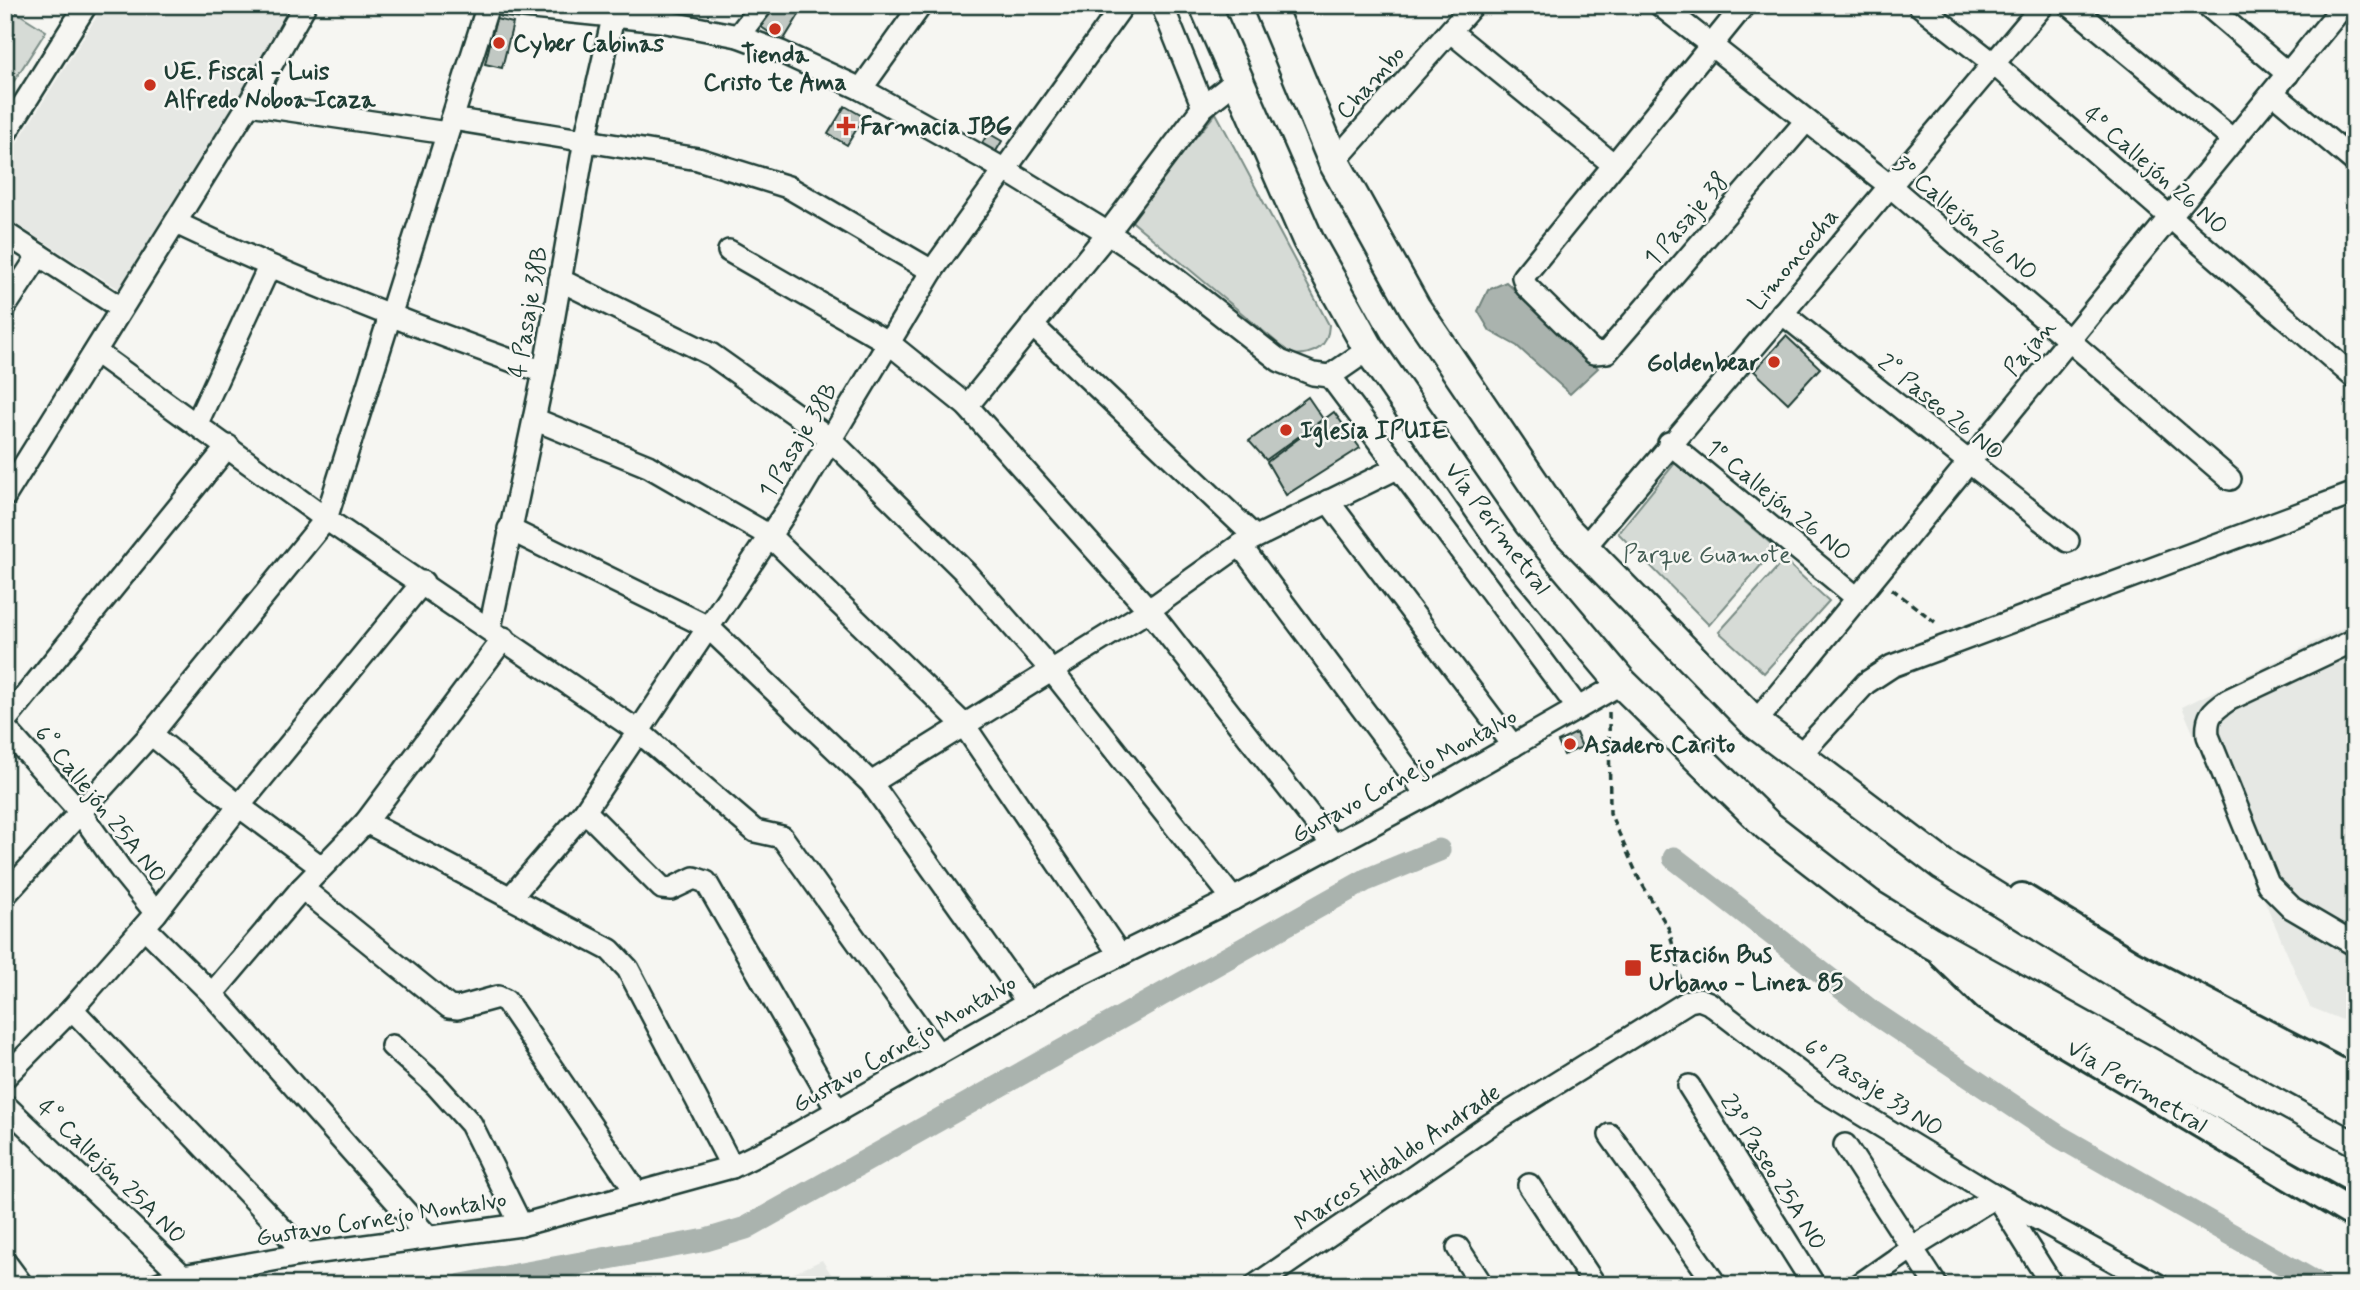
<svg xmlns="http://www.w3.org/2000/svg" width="2360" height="1290" font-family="Mynerve,sans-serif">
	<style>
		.built { fill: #e6e8e4 }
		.green { fill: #d6dbd6; stroke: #7a8c85; stroke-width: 2 }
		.water { fill: #aab3ae; stroke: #72847d; stroke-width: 2 }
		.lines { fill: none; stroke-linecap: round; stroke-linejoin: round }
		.canal { stroke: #aab3ae; stroke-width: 23 }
		.building { fill: #c1c8c3; stroke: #1f3d34; stroke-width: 2 }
		.minor-casing { stroke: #1f3d34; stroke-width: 26 }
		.major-casing { stroke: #1f3d34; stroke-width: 32 }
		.highway-casing { stroke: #1f3d34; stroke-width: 35 }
		.path { stroke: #1f3d34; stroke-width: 3.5; stroke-dasharray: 7 5; stroke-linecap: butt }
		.minor { stroke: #f6f6f2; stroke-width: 21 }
		.major { stroke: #f6f6f2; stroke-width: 26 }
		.highway { stroke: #f6f6f2; stroke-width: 30 }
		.poi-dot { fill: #c8321e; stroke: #f6f6f2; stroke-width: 2.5 }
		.labels { text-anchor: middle; stroke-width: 5; stroke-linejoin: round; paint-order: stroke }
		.poi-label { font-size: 24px; font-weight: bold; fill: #1f3d34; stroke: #f6f6f2; text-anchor: start }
		.street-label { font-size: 24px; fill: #1f3d34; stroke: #f6f6f2 }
		.park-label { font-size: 24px; fill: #445d54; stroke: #f6f6f2 }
	</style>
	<rect width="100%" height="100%" fill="#f6f6f2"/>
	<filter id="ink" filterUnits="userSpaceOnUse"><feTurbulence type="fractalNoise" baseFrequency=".0143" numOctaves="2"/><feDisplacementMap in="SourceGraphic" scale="14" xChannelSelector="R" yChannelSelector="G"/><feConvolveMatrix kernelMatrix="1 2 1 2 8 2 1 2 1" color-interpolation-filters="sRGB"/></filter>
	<g filter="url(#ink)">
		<!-- built -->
		<g class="built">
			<polygon points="104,5 273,5 295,8 119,289 5,217 5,162"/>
			<polygon points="2355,622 2355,1025 2310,1007 2182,707"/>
			<polygon points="822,1260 838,1285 740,1285 769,1277 775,1282"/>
		</g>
		<!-- green -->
		<g class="green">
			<polygon points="5,5 46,31 5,95"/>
			<path d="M1216,113L1329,325C1328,348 1314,355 1292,355L1128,218Z"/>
			<polygon points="1675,463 1776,548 1709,625 1618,533"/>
			<polygon points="1784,560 1829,601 1764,673 1719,632"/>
		</g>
		<!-- water -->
		<polygon class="water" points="1506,282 1598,368 1570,394 1517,346 1490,331 1478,311 1488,290"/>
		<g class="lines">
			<!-- canal -->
			<g class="canal">
				<polyline points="1674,858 1871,1011 2060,1137 2320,1285"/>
				<polyline points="462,1285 706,1240 746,1228 1366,880 1439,850"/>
			</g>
		</g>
		<!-- building -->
		<g class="building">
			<polygon points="774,5 805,5 783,41 761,27"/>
			<polygon points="496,19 513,23 502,68 485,64"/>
			<polygon points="845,106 864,117 847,145 828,134"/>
			<polygon points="988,133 1002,141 995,153 981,145"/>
			<polygon points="1786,336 1820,368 1788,403 1754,371"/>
			<polygon points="1308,397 1323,419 1266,460 1249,441"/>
			<polygon points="1334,412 1360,448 1286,495 1267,462"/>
			<polygon points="1576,733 1582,747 1564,755 1558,742"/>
		</g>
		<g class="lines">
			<!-- minor casing -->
			<g class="minor-casing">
				<g id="minor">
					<polyline points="504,5 661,21 738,36 781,52 861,89 1005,170 1108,233 1168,273 1280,361 1313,374 1330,376 1369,349"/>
					<polyline points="1162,5 1203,107"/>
					<polyline points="1660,5 1890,186 2230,479"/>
					<polyline points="1744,5 1523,277 1526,286 1594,353 1607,352 1806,121"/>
					<polyline points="1919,5 1994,64 2355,378"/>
					<polyline points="2070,5 2233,140"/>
					<polyline points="2207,5 2288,74"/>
					<polyline points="1451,32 1614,165"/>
					<polyline points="738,36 762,5"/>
					<polyline points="861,89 921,5"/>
					<polyline points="2273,93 2355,162"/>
					<polyline points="249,104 447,133"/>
					<polyline points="452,119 698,159 788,187 932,271"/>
					<polyline points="5,134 86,5"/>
					<polyline points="1334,162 1473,5"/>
					<path d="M176,223C296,280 418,328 544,372"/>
					<polyline points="5,233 121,308"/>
					<polyline points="729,251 889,343 967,406 1149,610 1332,844"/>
					<polyline points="560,280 712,355 829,438 966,573 1052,671 1233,899"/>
					<polyline points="5,307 39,255"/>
					<polyline points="1782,313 2068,541"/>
					<polyline points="1032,325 1255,537"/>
					<polyline points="97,353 326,519 638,731 755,831 782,837 938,1054"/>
					<polyline points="1330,376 1578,708"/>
					<polyline points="967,406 1108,233 1203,107 1236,81"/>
					<polyline points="534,419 648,466 770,536 964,725 1120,955"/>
					<polyline points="197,423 269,267"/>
					<polyline points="1669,443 1856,597"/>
					<polyline points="5,496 249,104 305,5"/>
					<polyline points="1328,501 1513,746"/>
					<polyline points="509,529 708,627 871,783 1028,1003"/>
					<polyline points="1240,545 1427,795"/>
					<polyline points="1584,548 2043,5"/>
					<polyline points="490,628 544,372 585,140 616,5"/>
					<path d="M2355,640L2228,700C2212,711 2206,716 2208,736L2268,884L2292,908L2355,945"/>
					<polyline points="5,721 228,446"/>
					<polyline points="1755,723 2344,5"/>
					<polyline points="5,728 80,812 121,870 156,913"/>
					<polyline points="151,734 239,806 321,867"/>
					<polyline points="1798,757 1866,683 1892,666 2355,493"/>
					<polyline points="871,783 1149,610 1240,545 1399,467"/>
					<polyline points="585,811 662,888 671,889 694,878 706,882 838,1112"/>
					<polyline points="366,822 610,950 628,969 732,1167"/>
					<polyline points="302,888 449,1007 458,1008 498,997 506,1001 637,1193"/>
					<polyline points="5,895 151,734 326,519 488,5"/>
					<polyline points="511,897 585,811 799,492 932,271 1123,5"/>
					<polyline points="144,927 212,994 428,1237"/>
					<polyline points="212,994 302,888 366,822 504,638"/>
					<polyline points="72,1009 306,1254"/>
					<polyline points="392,1046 436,1085 471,1124 521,1225"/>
					<polyline points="5,1077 72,1009 156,913 239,806 423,582"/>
					<polyline points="1689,1086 1814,1285"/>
					<polyline points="5,1105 183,1276"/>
					<polyline points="1610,1135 1716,1285"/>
					<polyline points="1845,1145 1936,1285"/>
					<polyline points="1529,1185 1595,1285"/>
					<polyline points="1458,1248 1482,1285"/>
					<polyline points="5,1262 22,1285"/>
					<polyline points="154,1285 183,1276 306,1254 521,1225 732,1167 777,1145 1063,983 1233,899 1427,795 1622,683"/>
					<polyline points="1256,1285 1491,1124 1689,1001 1699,999 1709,1003 1822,1090 1996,1196 2158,1285"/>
					<polyline points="1859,1285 1912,1248 1996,1196 2052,1285"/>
				</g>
			</g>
			<!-- major casing -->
			<g class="major-casing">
				<g id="major">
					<polyline points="2022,897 2132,964 2355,1080"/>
					<polyline points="1944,956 1986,997 2355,1215"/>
				</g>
			</g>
			<!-- highway casing -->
			<g class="highway-casing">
				<g id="highway">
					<polyline points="1205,5 1308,240 1369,349 1504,543 1622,683 1768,826 1870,905 1930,942 2355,1177"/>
					<polyline points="1269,5 1334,162 1415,308 1564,528 1755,723 1943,865 2222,1038 2355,1111"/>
				</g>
			</g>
			<!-- path -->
			<g class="path">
				<polyline points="1892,589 1935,622"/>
				<polyline points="1609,712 1610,813 1639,879 1669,929 1681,982"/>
			</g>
			<!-- minor -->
			<use href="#minor" class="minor"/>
			<!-- major -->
			<use href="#major" class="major"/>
			<!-- highway -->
			<use href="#highway" class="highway"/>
		</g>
	</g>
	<!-- markers -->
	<g class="poi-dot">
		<circle cx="775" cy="29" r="7"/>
		<circle cx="499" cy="43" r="7"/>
		<circle cx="150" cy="85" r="7"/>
		<path d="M842.5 115.5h7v7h7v7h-7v7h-7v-7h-7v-7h7z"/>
		<circle cx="1774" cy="362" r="7"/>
		<circle cx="1286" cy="430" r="7"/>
		<circle cx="1570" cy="744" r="7"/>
		<rect x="1624" y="959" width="18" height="18" rx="3.5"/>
	</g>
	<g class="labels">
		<!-- poi labels -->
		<g class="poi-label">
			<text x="513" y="51">Cyber Cabinas</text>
			<text x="775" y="62" text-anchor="middle">Tienda<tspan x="775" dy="28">Cristo te Ama</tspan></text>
			<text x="164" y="79">UE. Fiscal - Luis<tspan x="164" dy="28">Alfredo Noboa Icaza</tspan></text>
			<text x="860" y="134">Farmacia JBG</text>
			<text x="1760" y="370" text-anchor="end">Goldenbear</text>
			<text x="1300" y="438">Iglesia IPUIE</text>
			<text x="1584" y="752">Asadero Carito</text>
			<text x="1649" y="962">Estación Bus<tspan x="1649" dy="28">Urbano - Linea 85</tspan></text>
		</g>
		<!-- street labels -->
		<g class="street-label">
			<text transform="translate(1370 82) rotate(-48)" y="8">Chambo</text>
			<text transform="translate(2156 170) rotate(41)" y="8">4º Callejón 26 NO</text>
			<text transform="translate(1966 218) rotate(40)" y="8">3º Callejón 26 NO</text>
			<text transform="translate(1686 219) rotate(-49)" y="8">1 Pasaje 38</text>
			<text transform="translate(1793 259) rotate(-50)" y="8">Limoncocha</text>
			<text transform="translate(528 312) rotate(-80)" y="8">4 Pasaje 38B</text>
			<text transform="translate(2029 347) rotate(-50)" y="8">Pajan</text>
			<text transform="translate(1941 407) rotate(39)" y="8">2° Paseo 26 NO</text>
			<text transform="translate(798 440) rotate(-59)" y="8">1 Pasaje 38B</text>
			<text transform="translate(1779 500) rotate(39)" y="8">1º Callejón 26 NO</text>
			<text transform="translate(1498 528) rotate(53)" y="8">Vía Perimetral</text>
			<text transform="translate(1404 775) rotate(-29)" y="8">Gustavo Cornejo Montalvo</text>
			<text transform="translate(101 804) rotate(51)" y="8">6° Callejón 25A NO</text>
			<text transform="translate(904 1043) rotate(-30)" y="8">Gustavo Cornejo Montalvo</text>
			<text transform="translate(2137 1086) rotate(31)" y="8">Vía Perimetral</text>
			<text transform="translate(1874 1087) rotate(33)" y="8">6º Pasaje 33 NO</text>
			<text transform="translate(1397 1157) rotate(-34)" y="8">Marcos Hidaldo Andrade</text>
			<text transform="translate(112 1171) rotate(44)" y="8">4° Callejón 25A NO</text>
			<text transform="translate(1774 1172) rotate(58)" y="8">23º Paseo 25A NO</text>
			<text transform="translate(381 1218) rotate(-9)" y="8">Gustavo Cornejo Montalvo</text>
		</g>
		<!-- park labels -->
		<g class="park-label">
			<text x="1707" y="562">Parque Guamote</text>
		</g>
	</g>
	<!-- margin -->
	<rect width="2360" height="1290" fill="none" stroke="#f6f6f2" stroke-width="28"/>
	<rect x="14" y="14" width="2332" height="1262" fill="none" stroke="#1f3d34" stroke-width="2.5" filter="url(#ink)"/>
</svg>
